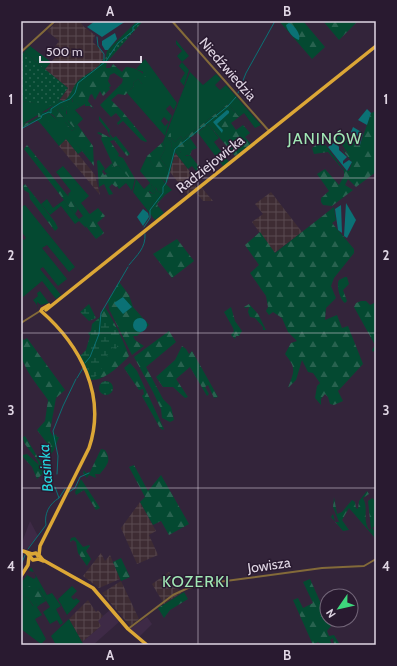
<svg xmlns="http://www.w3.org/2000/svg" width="397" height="666" font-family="Cabin,sans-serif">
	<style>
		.built { fill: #3e2a46 }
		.industrial { fill: url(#industrial-grid) }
		.grass { fill: #044931 }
		.forest { fill: url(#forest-firs) }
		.wetland { fill: url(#wetland-marsh) }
		.park { fill: url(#park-dots) }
		.water { fill: #0b7175 }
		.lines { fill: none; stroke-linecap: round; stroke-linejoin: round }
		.stream { stroke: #0b7175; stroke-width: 1 }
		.minor { stroke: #836a39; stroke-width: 2 }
		.major { stroke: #dca736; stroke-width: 3.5 }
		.grid { fill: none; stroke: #e0d6e4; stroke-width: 1; stroke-opacity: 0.55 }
		.labels { text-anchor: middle; stroke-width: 3; stroke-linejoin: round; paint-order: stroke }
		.street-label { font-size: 14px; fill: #e0d6e4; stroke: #291a30 }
		.water-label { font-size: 15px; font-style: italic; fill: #23dae1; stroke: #291a30 }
		.quarter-label { font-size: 16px; letter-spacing: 1px; fill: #a1e8b5; stroke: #291a30 }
		.neatline { fill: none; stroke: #e0d6e4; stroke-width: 1.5 }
		.grid-label { font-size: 13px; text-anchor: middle; font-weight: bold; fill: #e0d6e4 }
	</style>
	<defs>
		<pattern id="industrial-grid" width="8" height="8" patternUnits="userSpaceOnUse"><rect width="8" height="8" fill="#3e2c33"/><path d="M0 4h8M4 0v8" fill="none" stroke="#5a4a50"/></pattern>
		<pattern id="forest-firs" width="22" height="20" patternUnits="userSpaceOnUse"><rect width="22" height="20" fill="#044931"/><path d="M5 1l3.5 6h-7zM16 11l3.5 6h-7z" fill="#28624f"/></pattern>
		<pattern id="wetland-marsh" width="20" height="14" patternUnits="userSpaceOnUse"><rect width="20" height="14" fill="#044931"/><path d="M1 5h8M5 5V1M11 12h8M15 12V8" fill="none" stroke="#28624f"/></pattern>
		<pattern id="park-dots" width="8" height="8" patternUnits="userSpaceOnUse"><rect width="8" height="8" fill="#044931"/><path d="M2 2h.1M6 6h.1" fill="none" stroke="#28624f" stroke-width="1.8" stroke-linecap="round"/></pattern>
	</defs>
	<rect width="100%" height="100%" fill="#33243a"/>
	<!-- built -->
	<g class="built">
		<polygon points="30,521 38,536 26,550 21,547 21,545"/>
		<polygon points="110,610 119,622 93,645 84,645 82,642 101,626 97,621"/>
		<polygon points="147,617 152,624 139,637 131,631 131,628"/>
	</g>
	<!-- industrial -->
	<g class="industrial">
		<polygon points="58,21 79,21 81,23 84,27 95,35 93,42 103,52 104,58 97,68 78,81 70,96 64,101 60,100 68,88 45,69 59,53 54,48 59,41 47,31"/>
		<polygon points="66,139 95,175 100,195 59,146"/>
		<polygon points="175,152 194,177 191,181 197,188 188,195 170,172"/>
		<polygon points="202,188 213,201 203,201 196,193"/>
		<polygon points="271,192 302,232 274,253 252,222 263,214 255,204"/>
		<polygon points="140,502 156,531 149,535 158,555 137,564 121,528"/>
		<polygon points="101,553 105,561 110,555 120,579 99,588 83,576"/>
		<polygon points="169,572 181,593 164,604 152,584"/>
		<polygon points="121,581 139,619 130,626 102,593"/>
		<polygon points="88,600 96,612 98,610 103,616 98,621 101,626 82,642 69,619"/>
	</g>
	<!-- grass -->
	<g class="grass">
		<polygon points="176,40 189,56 182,62 189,70 184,86 180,81 185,73 179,66 182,62 177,56 182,51 176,44"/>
		<polygon points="30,46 51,62 45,69 24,52"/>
		<polygon points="145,59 177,103 174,110 170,105 166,109 172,116 169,122 164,117 161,121 165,126 169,122 165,136 127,93 134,86 133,83 138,79 142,84 143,72 136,69"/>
		<polygon points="190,72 203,85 216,74 221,79 215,85 220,90 226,85 261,125 255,128 244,113 239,117 228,104 182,140 181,136 175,142 171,138 168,137 172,144 171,147 175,152 170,172 160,158 165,149 163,142"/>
		<polygon points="72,98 72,102 76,101 80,107 75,110 83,119 76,126 70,120 68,121 75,129 72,131 65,122 65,119 57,110 63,107 62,110 67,115 67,102"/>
		<polygon points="21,101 54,105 23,124 21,124"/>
		<polygon points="49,113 61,123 82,151 78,154 66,139 59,146 42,125 51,118 46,118 45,115"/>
		<polygon points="208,124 219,138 214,142 229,162 223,166 198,133 190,139"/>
		<polygon points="179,151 187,156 190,155 201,169 197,172 192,166 188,169 177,155"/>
		<polygon points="147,156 165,183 172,190 165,195 157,191 157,189 151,183 155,193 153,194 149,191 150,200 153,203 151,207 154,209 158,206 164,213 155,220 133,192 136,179 144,189 150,183 140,171"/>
		<polygon points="112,163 114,167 118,165 131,179 134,177 135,179 132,191 126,183 119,189 117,186 123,182 109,172 107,174 104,171"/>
		<polygon points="63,166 89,196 81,203 88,212 92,222 85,222 86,228 79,221 75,224 61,206 50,215 41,204 47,199 53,208 64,200 79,219 83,216 73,202 70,194 67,195 71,191 56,172"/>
		<polygon points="25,205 75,267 69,272 47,245 42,248 67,279 58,286 43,267 40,269 61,295 56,299 42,281 23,297 21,295 21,237 24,240 26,238 21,231 21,207"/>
		<polygon points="40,291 49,303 41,305 37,302 38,312 37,305 33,300 38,296 37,293"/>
		<polygon points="31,567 47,595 52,593 61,606 56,609 63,623 60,625 57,620 50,624 43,612 50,607 39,589 31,586 21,590 21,583 27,575 34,579 36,577 34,572 29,571"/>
		<polygon points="72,586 77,591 71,597 74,600 76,598 80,601 67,615 58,599"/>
		<polygon points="21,595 28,598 33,606 37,606 34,598 35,595 41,604 37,607 42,615 35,619 46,639 41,644 21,629 22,618"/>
		<polygon points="69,619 82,642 84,645 56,645 51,636"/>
	</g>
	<!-- forest -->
	<g class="forest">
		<polygon points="279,21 303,21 325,47 312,59"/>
		<polygon points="323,21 358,21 339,40"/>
		<path d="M104,58L107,62L106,68H110L113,64L122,72L126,67C135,67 143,72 148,80L142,84L138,79L133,83L134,86L125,95L118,94L111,100L122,111L147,141L146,142L141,140L123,121L118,125L117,123L121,119L116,113L111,117L100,105L122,83L123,79L114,73L110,75L108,81L111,86L109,87L110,89L103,96L100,91L95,100L92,94L90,95L88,101L94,109L90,106H85V104L80,107L77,103L75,106L76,102L73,104L72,98L67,102L68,105L66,113L68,117L66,118L62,110L63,107L57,110L64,118L65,117V122L72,131L75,129L68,121L70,119L76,126L77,124L93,146L94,166L53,115L49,113L45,115L46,118H52L43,126L37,120L25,126L21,130V124L27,123L38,117V113L46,112L60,100L64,101C72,95 72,87 78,81C87,72 99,70 104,58Z"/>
		<polygon points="228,104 239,117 231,123 236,130 243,125 250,133 245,137 251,144 235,156 208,124 190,138 197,148 192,150 190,155 185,155 184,157 180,151 177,155 171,147 172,144 168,137 169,134 171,133 171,138 175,142 181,136 182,140"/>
		<polygon points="376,111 376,172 356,187 348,179 345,185 353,190 332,206 323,205 321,202 321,198 329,191 317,174 325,169 339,185 344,176 344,171 328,152 314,154 312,148 322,140 343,169 349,171 352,162 341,148 348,154 341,143 339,146 333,142 336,139 333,136 340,130 345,136 351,134 360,145 371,113"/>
		<polygon points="99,116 110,130 109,133 113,138 116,136 130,154 127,156 114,140 110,141 119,154 118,156 123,158 134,177 131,180 118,165 114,167 101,139 102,136 97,133 99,132 111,138 107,130 99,120"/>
		<polygon points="163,142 165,149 160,158 170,172 167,183 155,172 156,170 147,156"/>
		<polygon points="27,145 68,196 70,193 73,195 73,202 78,209 75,214 24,149"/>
		<polygon points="99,160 105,169 102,171 104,175 107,174 112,166 124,182 116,187 112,184 109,187 113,194 109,195 104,184 99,187 97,161"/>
		<polygon points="152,181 157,191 165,195 157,204 158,206 154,209 151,207 153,203 142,197 146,191 153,194 155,193 151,183"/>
		<polygon points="25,184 55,222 58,228 55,231 30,199 29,193 24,190 23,186"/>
		<path d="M334,207L336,220L332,223L354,249V253L334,278L331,286L336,298L326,308L325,320L337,315L342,328L348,326L363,364L338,391L343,401L334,405L330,404L328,397L325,394L321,399V405L315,398L317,386L320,383L313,373L308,372L302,360L296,380L288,388C294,371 297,369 285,354L291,343L297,341L288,332L282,318L273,312L269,315L266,311L268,307L266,296L250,273L259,265L245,245L260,232L275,253Z"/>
		<polygon points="98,208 105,216 97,223 104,233 96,239 85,225 85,221 92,222 87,212 90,214"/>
		<polygon points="177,239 194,261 172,278 153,254"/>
		<path d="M345,277H347L349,284L343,290L347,301L345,303C340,300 336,285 339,280Z"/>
		<polygon points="119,282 129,295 133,307 149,325 137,336 133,336 135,340 144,346 132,355 109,309 108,301"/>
		<polygon points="361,301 366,301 370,305 376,302 376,349 373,352 372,350 375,345 354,307 356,303"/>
		<polygon points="249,304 258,314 266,330 263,330 263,327 255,318 250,317 248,312 249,307 245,308 244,307"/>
		<path d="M105,307C114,322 123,339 129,356C119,366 106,380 91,380L85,365L99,334L101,313Z"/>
		<polygon points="231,307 235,321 242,331 239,336 236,336 235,339 231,335 234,331 233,328 224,312"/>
		<polygon points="169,331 176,342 146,367 163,399 171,407 174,420 170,422 162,418 161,409 153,392 134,357"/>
		<path d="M22,338L24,340L27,338L65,390L56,398L50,431L53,436L56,434L57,437H59L54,450L50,456L47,443L37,430L45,421L48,400C37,383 14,361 22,338Z"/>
		<polygon points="182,346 186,349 189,354 192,351 218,397 214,398 208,385 205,387 209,394 207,396 190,367 176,379 188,397 185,398 173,387 163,387 156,377 175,360"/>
		<polygon points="130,363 137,371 164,429 163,430 160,428 142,396 144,394 143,389 139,390 124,368"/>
		<path d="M25,436L46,471L37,479L32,467L23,457V455L27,454L39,465C37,455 23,447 23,437Z"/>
		<path d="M101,449L105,450C112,461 107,465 100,474H95L96,478L89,475L87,478L83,473L84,470L86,473L90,472Z"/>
		<polygon points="134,465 148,491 161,475 189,524 169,535 161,521 153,525 140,502 145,497 129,467"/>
		<polygon points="81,479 100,508 96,510 84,490 76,495 75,492"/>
		<path d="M367,491L369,494L363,498C369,508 362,519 369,530L371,529L368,501L372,498L376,501L374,518L376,525L372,528L376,533L375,538L349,508L342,520L349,530L343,531L331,517L333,514L335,522H339L333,507L334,497L337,514L342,512L352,500L355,502L356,508L358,509L359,501Z"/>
		<polygon points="75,537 83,547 89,545 90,546 86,551 91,559 87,566 78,553 76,542 73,540 70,542 71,538"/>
		<polygon points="121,558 130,577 121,581 113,562"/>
		<polygon points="310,579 331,626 327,631 329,636 334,635 340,645 334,645 333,638 330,640 332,645 322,645 318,642 313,645 293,600 298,598 303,608 313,603 303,582"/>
		<polygon points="32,585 39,589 46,601 41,604 34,596 37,606 35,608 28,598 21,595 21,590"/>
		<polygon points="184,592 188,599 170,610 164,618 158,608"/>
	</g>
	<!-- wetland -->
	<g class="wetland">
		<polygon points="89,304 96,318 89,321 80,312"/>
		<path d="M101,316L118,329L120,341L116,349L112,348C104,358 104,372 92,379L79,354L81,355L86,350L90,336L88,333L91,331L92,324Z"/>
		<circle cx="106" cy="388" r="7"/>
	</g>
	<!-- park -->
	<g class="park">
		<polygon points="137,21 143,21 107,62 105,60 107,51"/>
		<polygon points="24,52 68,88 55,106 21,101 21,55"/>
	</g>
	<!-- water -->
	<g class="water">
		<polygon points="95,21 126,21 102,37 87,27"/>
		<path d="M289,23C295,26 301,34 299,40C294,39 287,31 286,25Z"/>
		<polygon points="115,33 117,39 108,50 105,50 102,45 102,41"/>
		<polygon points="367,109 371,113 367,125 358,120"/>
		<polygon points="227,110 229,111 229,113 217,124 223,130 222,133 213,122"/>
		<polygon points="353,127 363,133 360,145 351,132"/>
		<polygon points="335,142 339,147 339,150 347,157 343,161 343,164 349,160 352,162 347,171 328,147"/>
		<polygon points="346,203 356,220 347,238 344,236"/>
		<polygon points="341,205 342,233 338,230 335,209"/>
		<polygon points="143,209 148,213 149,217 143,226 137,217"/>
		<polygon points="123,297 132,307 123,314 114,303"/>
		<circle cx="140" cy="325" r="7"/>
	</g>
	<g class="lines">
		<!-- stream -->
		<g class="stream">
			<polyline points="97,37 98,46 104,54 104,61"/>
			<polyline points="106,61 118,43 133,31 133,27 141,21"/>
			<polyline points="238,93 246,73 275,21"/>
			<polyline points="21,129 41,118 42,115 49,112 51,113 51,109 60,103 70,99 75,93 78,83 105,62"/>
			<polyline points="144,227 150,218 150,210 163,193 163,187 166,183 175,149 228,106 236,97"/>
			<path d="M129,265C137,255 146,248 145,234"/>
			<polyline points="85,363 90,357 99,334 101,313 128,267"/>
			<polyline points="77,378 83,368"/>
			<polyline points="57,474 58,456 53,431 63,406 76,379"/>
			<polyline points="69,492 75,488 80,477 89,473"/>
			<polyline points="59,498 65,489"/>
			<path d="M28,549L46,525C44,514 49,504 59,498L55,487"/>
			<polyline points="21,565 25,555"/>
		</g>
		<!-- minor -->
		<g class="minor">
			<polyline points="172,21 269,131"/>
			<polyline points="21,52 55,21"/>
			<polyline points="21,323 40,311"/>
			<polyline points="128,629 173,595 188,588 218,582 322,568 364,566 376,559"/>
		</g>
		<!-- major -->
		<g class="major">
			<polyline points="46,310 376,46"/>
			<polyline points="23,551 32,554 36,553 38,556"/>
			<polyline points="27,553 33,560 38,559 43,561"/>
			<path d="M43,560L39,555L40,546L89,448C107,395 80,345 41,311L42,309L49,305"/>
			<polyline points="43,560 93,588 128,629 147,645"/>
			<polyline points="21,576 28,565 29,557"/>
		</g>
	</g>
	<!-- grid -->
	<path class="grid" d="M198,21V645M21,178H376M21,333H376M21,488H376"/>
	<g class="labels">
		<!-- street labels -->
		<g class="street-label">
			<text transform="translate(228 69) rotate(49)" y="5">Niedźwiedzia</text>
			<text transform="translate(210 164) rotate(-39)" y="5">Radziejowicka</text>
			<text transform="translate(269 565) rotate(-8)" y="5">Jowisza</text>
		</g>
		<!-- water labels -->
		<g class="water-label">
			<text transform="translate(46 468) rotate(-95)" y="5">Basinka</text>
		</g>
		<!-- quarter labels -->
		<g class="quarter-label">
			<text x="325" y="144">JANINÓW</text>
			<text x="196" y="587">KOZERKI</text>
		</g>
	</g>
	<!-- border -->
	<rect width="397" height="666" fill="none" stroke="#291a30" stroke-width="44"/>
	<!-- north arrow -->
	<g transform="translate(339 608) rotate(236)"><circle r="19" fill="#291a30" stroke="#726578"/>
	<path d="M0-3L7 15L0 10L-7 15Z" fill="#3ed77d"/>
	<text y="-6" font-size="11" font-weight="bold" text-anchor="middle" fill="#e0d6e4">N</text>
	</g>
	<!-- scale -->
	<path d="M40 56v6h101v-6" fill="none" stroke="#e0d6e4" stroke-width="2"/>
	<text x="46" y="56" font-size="12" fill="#e0d6e4" stroke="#291a30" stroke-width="3" paint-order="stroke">500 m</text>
	<rect x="22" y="22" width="353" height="622" class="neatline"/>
	<g class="grid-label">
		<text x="110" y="16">A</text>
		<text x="287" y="16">B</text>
		<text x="11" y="104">1</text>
		<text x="386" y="104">1</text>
		<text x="11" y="260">2</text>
		<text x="386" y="260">2</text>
		<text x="11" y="415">3</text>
		<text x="386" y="415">3</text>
		<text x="11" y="571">4</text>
		<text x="386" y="571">4</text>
		<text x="110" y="660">A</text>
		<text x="287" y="660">B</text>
	</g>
</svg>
